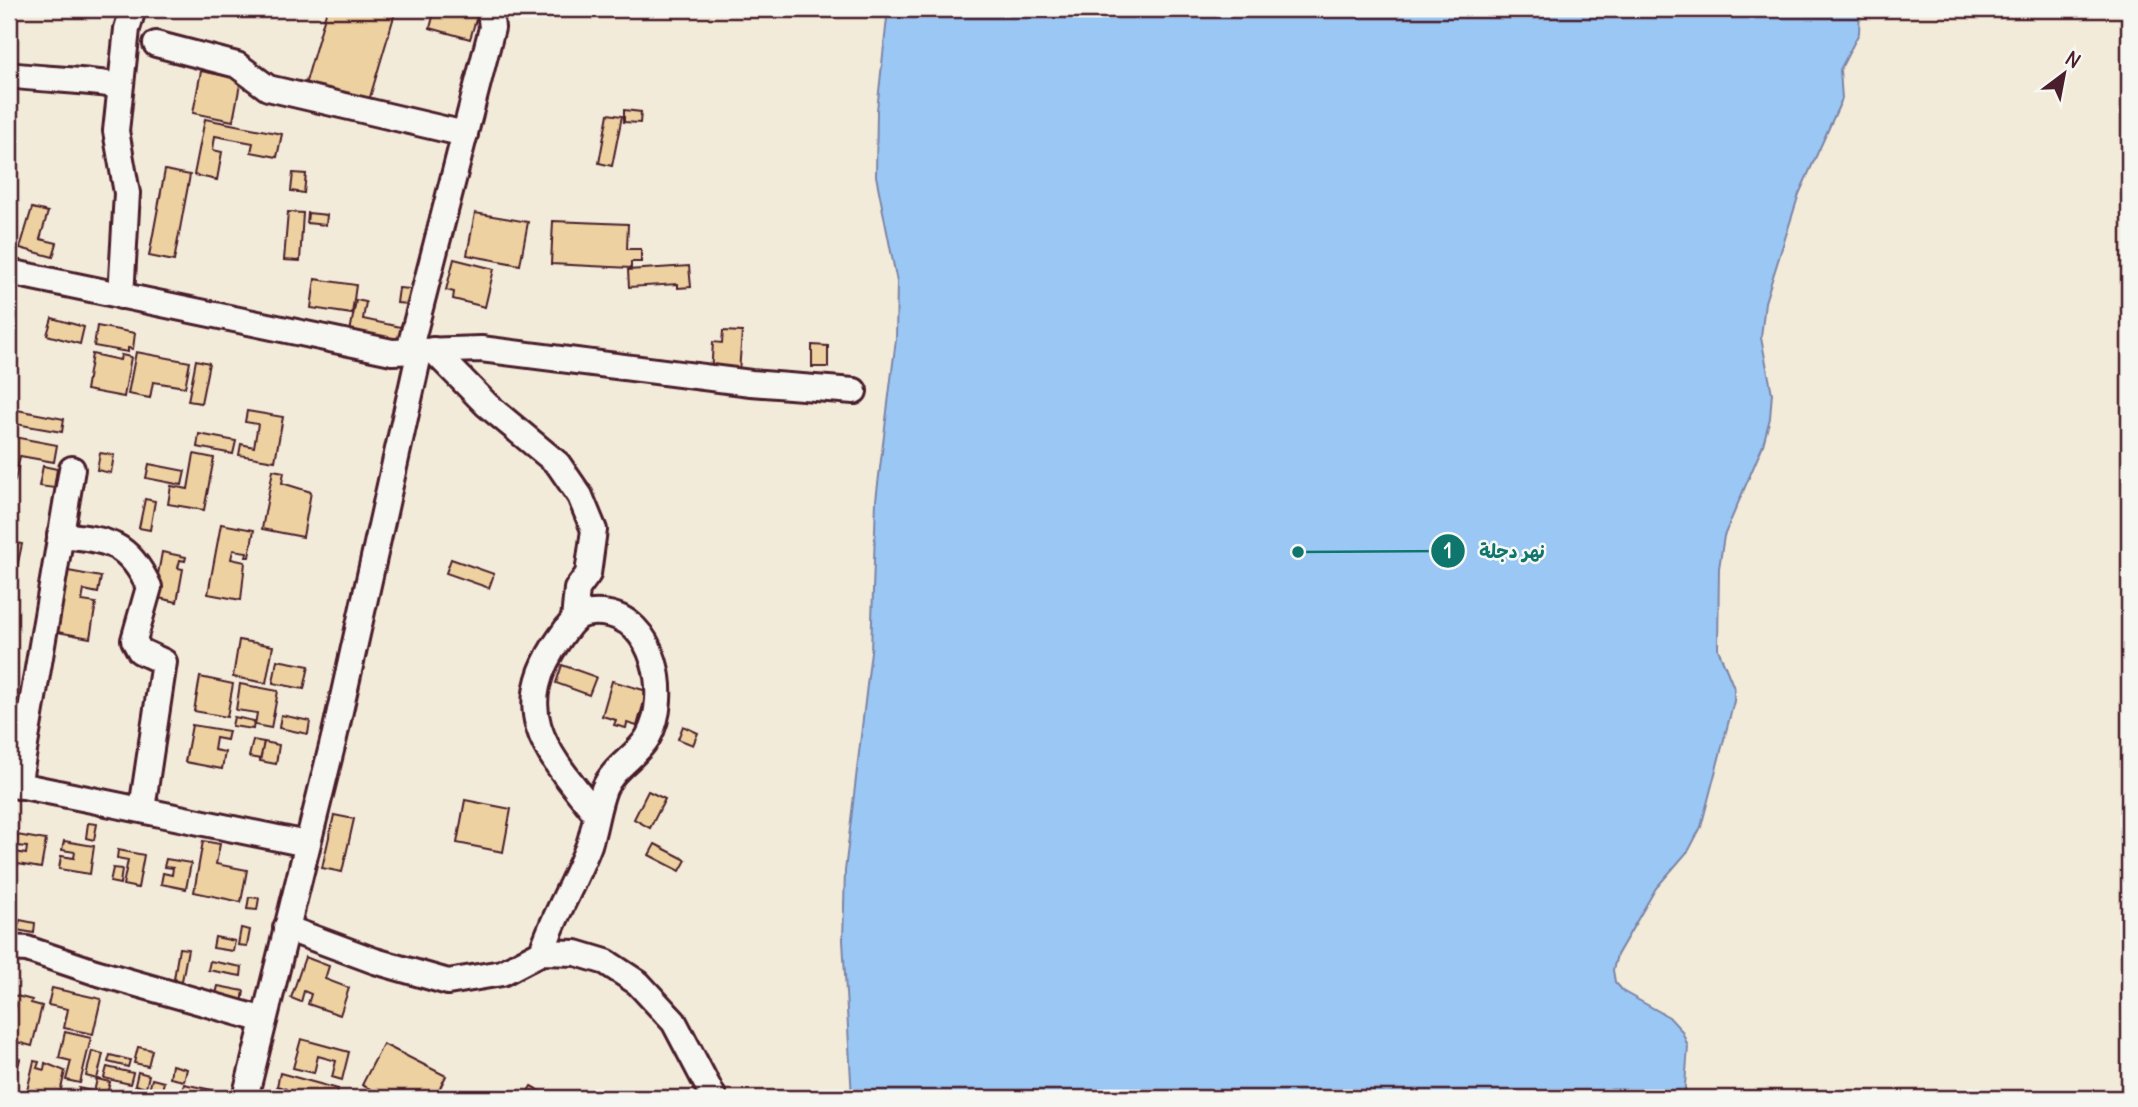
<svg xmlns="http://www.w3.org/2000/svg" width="2138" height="1107" font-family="Delius,'Playpen Sans Arabic',sans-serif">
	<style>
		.water { fill: #9bc7f5; stroke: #7b84a4; stroke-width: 2 }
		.building { fill: #edd1a1; stroke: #4a1f2b; stroke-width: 2 }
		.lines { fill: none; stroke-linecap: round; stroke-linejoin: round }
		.street-casing { stroke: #4a1f2b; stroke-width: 30 }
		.street { stroke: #f6f6f2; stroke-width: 24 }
		.leader { fill: none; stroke: #0f766e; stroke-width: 2.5 }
		.callout-dot { fill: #0f766e; stroke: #f6f6f2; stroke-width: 2.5 }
		.mark-label { font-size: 21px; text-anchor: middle; font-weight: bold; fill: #fff }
		.callout-label { font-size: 19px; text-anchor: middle; font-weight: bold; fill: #0f766e; stroke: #f6f6f2; stroke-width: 5; stroke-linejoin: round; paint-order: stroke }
	</style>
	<rect width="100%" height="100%" fill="#f3ebda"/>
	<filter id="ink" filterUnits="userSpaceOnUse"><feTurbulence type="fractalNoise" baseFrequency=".0143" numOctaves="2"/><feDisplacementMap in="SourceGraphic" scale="14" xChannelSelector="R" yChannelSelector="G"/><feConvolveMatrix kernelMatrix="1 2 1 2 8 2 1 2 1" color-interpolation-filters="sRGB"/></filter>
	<g filter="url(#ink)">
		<!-- water -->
		<polygon class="water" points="888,9 1860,9 1859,33 1840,70 1842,99 1799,194 1765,302 1761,338 1772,393 1770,418 1763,445 1724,536 1719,568 1718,649 1734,688 1734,701 1701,827 1689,850 1656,888 1617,955 1613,970 1615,982 1624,992 1669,1017 1682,1031 1688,1047 1684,1098 852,1098 843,940 845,871 871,651 876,500 896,339 897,282 876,176 877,110"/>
		<!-- building -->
		<g class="building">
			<polygon points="327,9 380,9 395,13 368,104 305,85"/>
			<polygon points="435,9 450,9 477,16 470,39 430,28"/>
			<polygon points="201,71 241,79 233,121 193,113"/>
			<polygon points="624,110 641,112 640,123 624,122"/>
			<polygon points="608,114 622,116 612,166 599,163"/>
			<polygon points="205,119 282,134 277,157 251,152 253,143 215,136 213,150 222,152 217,180 194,175"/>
			<polygon points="165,170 190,175 174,261 149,256"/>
			<polygon points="293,173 306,174 304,193 291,191"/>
			<polygon points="32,208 48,212 40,239 57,243 53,257 20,248"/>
			<polygon points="288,212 303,213 300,261 284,260"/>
			<polygon points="308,213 327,215 326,225 307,223"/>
			<polygon points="475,213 528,222 520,265 467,255"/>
			<polygon points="553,221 628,224 627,249 641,249 641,262 631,262 631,268 551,264"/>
			<polygon points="454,259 494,269 485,307 453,299 454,292 446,290"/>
			<polygon points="689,266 691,287 678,288 678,284 629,287 628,270"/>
			<polygon points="315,279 356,285 352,314 311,308"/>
			<polygon points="399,288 410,289 409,304 397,303"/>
			<polygon points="356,300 366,302 363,319 400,327 406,318 401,342 350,332"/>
			<polygon points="52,318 84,327 80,344 47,335"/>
			<polygon points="97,326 135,333 133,349 128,348 128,352 94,346"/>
			<polygon points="723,331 742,332 739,372 711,375 713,342 722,343"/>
			<polygon points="812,345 828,346 828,367 812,367"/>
			<polygon points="136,352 190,362 185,387 153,382 150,398 128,394"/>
			<polygon points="92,354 120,360 121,355 131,357 124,397 86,390"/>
			<polygon points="196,360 209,363 201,403 188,401"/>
			<polygon points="12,409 64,419 62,432 10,423"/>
			<polygon points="247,411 283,417 275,461 239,455 241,444 254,447 258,424 245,422"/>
			<polygon points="199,434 236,441 233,454 197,447"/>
			<polygon points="9,436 57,445 54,462 20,456 15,481 9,479"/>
			<polygon points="100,453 114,455 111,473 97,470"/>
			<polygon points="194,454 214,458 204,510 168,504 171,486 188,489"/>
			<polygon points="149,464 185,471 182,485 146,478"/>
			<polygon points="43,466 57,469 54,488 39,486"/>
			<polygon points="273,470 284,472 282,483 311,492 303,537 262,529"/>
			<polygon points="145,499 155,501 150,530 139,528"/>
			<polygon points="221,524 254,530 249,557 246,557 247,552 233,550 231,559 245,562 241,600 208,594"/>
			<polygon points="9,542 22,544 16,572 9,571"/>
			<polygon points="162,552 186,557 185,561 180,560 178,568 183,569 177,602 154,597"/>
			<polygon points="451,559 494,574 489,588 446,573"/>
			<polygon points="63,570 101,577 98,593 84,590 82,601 96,603 90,638 52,631"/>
			<polygon points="239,640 273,646 266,683 233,677"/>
			<polygon points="277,660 309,666 304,689 273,683"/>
			<polygon points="562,665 596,677 589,695 556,683"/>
			<polygon points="200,677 233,684 227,717 194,711"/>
			<polygon points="612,681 647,691 637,726 627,723 626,728 614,725 616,720 602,716"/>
			<polygon points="240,684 278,691 271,728 255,725 257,713 236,710"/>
			<polygon points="281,715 310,721 308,734 279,728"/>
			<polygon points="234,717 254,721 253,729 232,726"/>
			<polygon points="192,725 229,731 227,740 216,738 214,750 225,752 222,769 185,762"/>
			<polygon points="683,726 698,733 693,745 678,739"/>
			<polygon points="253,740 264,742 261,759 249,757"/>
			<polygon points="264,742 279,745 276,764 260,761"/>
			<polygon points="648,791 665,799 650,828 634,819"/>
			<polygon points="465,800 511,809 503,852 457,843"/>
			<polygon points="334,815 354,819 342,872 322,868"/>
			<polygon points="88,823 97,824 94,840 86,838"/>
			<polygon points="17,835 46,840 41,868 12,863 15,852 26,854 27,847 16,846"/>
			<polygon points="64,841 94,846 90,874 59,869 61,856 74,858 75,852 62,850"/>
			<polygon points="203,841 220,844 216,864 247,870 241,902 194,892"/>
			<polygon points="655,844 686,860 680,871 649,855"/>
			<polygon points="118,850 144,855 138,888 123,885 128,860 117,858"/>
			<polygon points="166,859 191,863 186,889 161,884 163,873 172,875 173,868 164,867"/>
			<polygon points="113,868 122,869 120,884 110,882"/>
			<polygon points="249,897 259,898 257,910 247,909"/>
			<polygon points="20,920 35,923 34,933 17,930"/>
			<polygon points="241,928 250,930 247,946 238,945"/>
			<polygon points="215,937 235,941 233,951 213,948"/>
			<polygon points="179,948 188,949 182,981 174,979"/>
			<polygon points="305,957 329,966 325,979 349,988 340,1015 308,1004 311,994 304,991 301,1002 291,998"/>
			<polygon points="210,961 242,967 241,976 208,970"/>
			<polygon points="218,986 244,991 242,1003 215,998"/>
			<polygon points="52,988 101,999 93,1034 64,1028 68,1009 48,1005"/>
			<polygon points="9,994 32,1000 31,1003 42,1006 32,1046 9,1040 9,1012 14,1013 16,1004 9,1002"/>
			<polygon points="65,1032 91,1038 80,1083 66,1080 71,1061 59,1058"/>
			<polygon points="301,1039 349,1052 342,1080 332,1077 336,1061 318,1056 314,1073 293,1068"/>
			<polygon points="383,1044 446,1076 435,1098 388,1098 362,1085"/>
			<polygon points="138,1047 152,1050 148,1066 134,1063"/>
			<polygon points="92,1051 103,1054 97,1079 86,1076"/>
			<polygon points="110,1055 130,1060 128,1067 108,1062"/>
			<polygon points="9,1056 20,1059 12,1089 9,1088"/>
			<polygon points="34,1061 39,1062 37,1068 44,1070 45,1063 65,1071 59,1098 27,1091"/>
			<polygon points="172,1065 187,1069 184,1081 170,1078"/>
			<polygon points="107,1067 133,1073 130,1084 104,1078"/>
			<polygon points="138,1072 149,1075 146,1088 135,1085"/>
			<polygon points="280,1073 338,1089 335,1098 285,1095 286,1089 277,1086"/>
			<polygon points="97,1079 110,1082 106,1098 77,1098 79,1088 94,1092"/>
			<polygon points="152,1079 164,1082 160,1098 147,1098"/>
			<polygon points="184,1084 212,1090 210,1098 181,1098"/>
			<polygon points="531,1086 542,1092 539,1098 524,1098"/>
		</g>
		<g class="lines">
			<!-- street casing -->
			<g class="street-casing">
				<g id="street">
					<polyline points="156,44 237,65 268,88 465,134"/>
					<path d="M9,75C46,80 83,79 120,86"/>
					<polyline points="9,272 392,352 481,349 751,383 854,391"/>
					<polyline points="121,296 127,193 116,131 127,29 133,9"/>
					<polyline points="433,350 487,405 558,464 580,496 594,530 588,574 577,589 574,620"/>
					<polyline points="409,351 492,28 490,9"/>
					<path d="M60,535C107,540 128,541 149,587L134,640L140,651L164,662L142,809"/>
					<polyline points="9,783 307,844"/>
					<polyline points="18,786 72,469"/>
					<polyline points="286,928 375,961 448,982 502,973 542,952 576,953 606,962 638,983 674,1022 714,1098"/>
					<polyline points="9,948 27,949 95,972 264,1020"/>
					<path d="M542,952C554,915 575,882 589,845C595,827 597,807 604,789C613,767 637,756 648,737C671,696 655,617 602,613C579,611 573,619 560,638C507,712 548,754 596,814"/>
					<polyline points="245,1098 334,738 420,350"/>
				</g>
			</g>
			<!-- street -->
			<use href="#street" class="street"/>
		</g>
	</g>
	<!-- callouts -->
	<path class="leader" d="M1298 552L1448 551"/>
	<g class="callout-dot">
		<circle cx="1298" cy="552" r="7"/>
		<circle cx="1448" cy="551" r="18"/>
	</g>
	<g class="mark-label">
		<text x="1448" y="558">1</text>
	</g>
	<g class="callout-label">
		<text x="1512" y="558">نهر دجلة</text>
	</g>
	<!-- margin -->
	<rect width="2138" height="1107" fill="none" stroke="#f6f6f2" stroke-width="35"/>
	<rect x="18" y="18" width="2103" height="1072" fill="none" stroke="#4a1f2b" stroke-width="2.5" filter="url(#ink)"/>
	<!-- north arrow -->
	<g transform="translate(2064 74) rotate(32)" stroke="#f6f6f2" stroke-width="5" paint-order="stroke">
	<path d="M0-5L12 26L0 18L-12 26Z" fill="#4a1f2b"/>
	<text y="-10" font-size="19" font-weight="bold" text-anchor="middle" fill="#4a1f2b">N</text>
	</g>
</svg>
